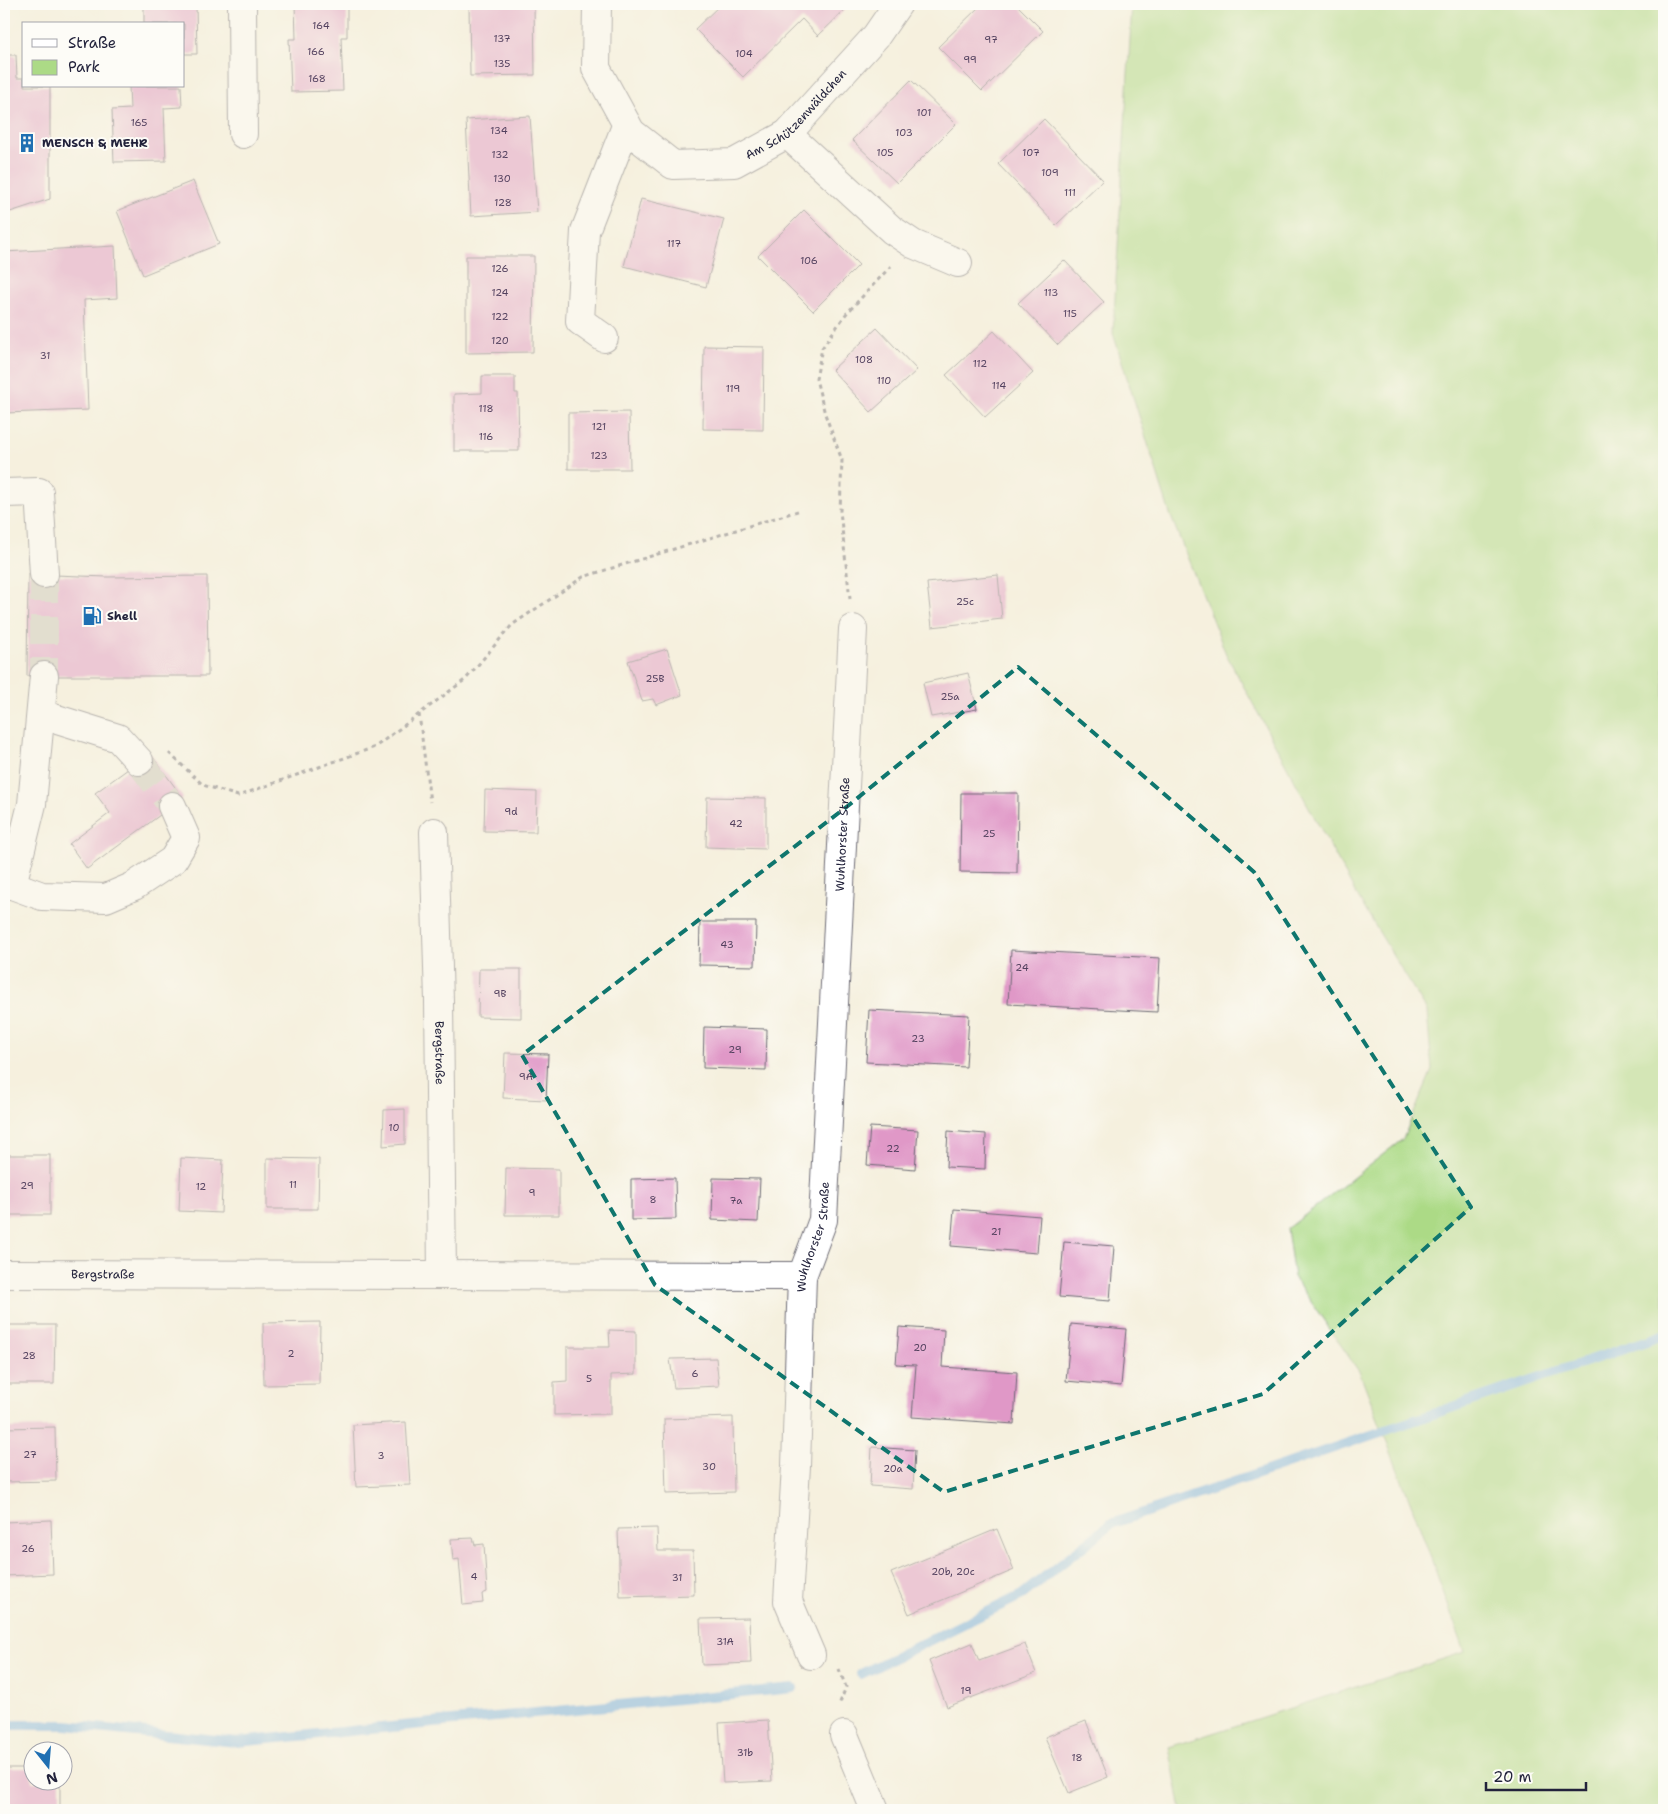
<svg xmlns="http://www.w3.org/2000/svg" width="1668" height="1814" font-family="'Shantell Sans',sans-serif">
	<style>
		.green { fill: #acda86; stroke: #677e60 }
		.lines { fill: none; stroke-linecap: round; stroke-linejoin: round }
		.stream { stroke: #71ade2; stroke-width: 10 }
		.building { fill: #e098c7 }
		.minor-tunnel { stroke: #cbc7bd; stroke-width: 28; stroke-dasharray: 28 14; stroke-linecap: butt }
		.minor-casing { stroke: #6c6a74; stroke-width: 30 }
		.path { stroke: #6c6a74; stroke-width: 3; stroke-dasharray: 4 4; stroke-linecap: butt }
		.minor { stroke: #fff; stroke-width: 28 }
		.marked { fill: none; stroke: #0f766e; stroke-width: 4; stroke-dasharray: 10 6; stroke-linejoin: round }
		.labels { text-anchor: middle; stroke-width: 4; stroke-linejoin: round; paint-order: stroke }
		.number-label { font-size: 10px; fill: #52405e }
		.street-label { font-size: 12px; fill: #22223b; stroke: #fdfcf7 }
		.poi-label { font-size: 12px; font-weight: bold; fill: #22223b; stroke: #fdfcf7; text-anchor: start }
	</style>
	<rect width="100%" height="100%" fill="#fdfcf7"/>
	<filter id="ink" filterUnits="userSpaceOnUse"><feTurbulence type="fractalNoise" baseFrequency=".02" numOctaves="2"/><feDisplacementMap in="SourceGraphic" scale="10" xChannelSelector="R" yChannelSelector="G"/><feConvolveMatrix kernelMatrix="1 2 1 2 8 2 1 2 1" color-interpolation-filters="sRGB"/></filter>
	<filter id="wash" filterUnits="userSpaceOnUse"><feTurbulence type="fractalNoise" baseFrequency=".0096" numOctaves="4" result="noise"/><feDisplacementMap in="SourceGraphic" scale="20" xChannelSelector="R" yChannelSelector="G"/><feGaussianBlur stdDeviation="1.12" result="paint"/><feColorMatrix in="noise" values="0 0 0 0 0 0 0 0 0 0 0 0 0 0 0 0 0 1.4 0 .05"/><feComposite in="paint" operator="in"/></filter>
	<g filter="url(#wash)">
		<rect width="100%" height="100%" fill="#f5f0de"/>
		<!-- green -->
		<polygon class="green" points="1132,4 1664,4 1664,1810 1181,1810 1169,1747 1465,1652 1415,1514 1360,1373 1294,1277 1287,1229 1403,1139 1432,1070 1427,1011 1356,894 1226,654 1170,514 1113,333"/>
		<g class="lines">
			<!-- stream -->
			<g class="stream">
				<polyline points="861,1674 1022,1595 1111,1524 1664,1335"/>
				<polyline points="4,1725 66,1725 237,1742 793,1688"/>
			</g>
		</g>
		<g id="blocks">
			<!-- building -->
			<g class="building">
				<polygon points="144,4 196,4 197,54 184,54 184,24 144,24"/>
				<polygon points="295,4 347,4 347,37 341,37 343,91 291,92 289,39 296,39"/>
				<polygon points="469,4 534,4 535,75 470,76"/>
				<polygon points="721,4 851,4 818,36 802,19 743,77 695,29"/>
				<polygon points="982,4 1016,4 1043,31 982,91 938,47"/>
				<polygon points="4,55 16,55 17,78 24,78 24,86 50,86 50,199 4,214"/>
				<polygon points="911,80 956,124 897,183 852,140"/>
				<polygon points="129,86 181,86 182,107 164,108 166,161 114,162 112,110 130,109"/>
				<polygon points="530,116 537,212 471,216 466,120"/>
				<polygon points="1044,119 1103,180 1056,225 998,164"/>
				<polygon points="193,181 219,244 143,275 117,211"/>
				<polygon points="641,199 724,219 706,287 624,266"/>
				<polygon points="804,210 859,265 813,311 758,256"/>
				<polygon points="115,246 117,298 84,300 88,410 4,413 4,252"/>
				<polygon points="466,256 534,256 533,352 466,353"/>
				<polygon points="1064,260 1104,302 1058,345 1018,303"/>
				<polygon points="877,328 917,370 871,412 832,370"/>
				<polygon points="994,331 1033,373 985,417 946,375"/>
				<polygon points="704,346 764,347 763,430 703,429"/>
				<polygon points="482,376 515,376 515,393 518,393 519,451 454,451 454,394 482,393"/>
				<polygon points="629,412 630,469 568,469 568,413"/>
				<polygon points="28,574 107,577 207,576 208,676 27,676"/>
				<polygon points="998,575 1002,619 932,627 927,583"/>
				<polygon points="667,649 682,695 656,705 653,699 642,701 628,661"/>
				<polygon points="968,673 977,709 931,717 923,683"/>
				<polygon points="150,753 183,798 87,869 69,844 110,813 95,793"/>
				<polygon points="485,790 537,792 536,832 484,831"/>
				<polygon points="961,793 1018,793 1017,873 960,872"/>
				<polygon points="707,797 766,798 766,849 706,847"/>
				<polygon points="700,922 756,922 755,966 699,965"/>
				<polygon points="1011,950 1160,958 1157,1012 1008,1004"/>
				<polygon points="479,969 521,969 521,1018 478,1017"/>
				<polygon points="869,1010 969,1015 966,1067 866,1062"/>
				<polygon points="704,1027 767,1029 766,1070 703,1068"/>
				<polygon points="505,1053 548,1054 546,1100 503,1098"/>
				<polygon points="405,1109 405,1144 383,1146 384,1110"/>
				<polygon points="870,1127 918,1130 915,1169 867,1165"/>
				<polygon points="948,1131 986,1134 985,1169 946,1167"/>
				<rect x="4" y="1155" width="46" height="60"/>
				<polygon points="181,1158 223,1160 221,1213 179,1211"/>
				<polygon points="267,1158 319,1159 318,1209 267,1209"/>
				<polygon points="506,1168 559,1169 559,1215 505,1215"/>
				<polygon points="675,1178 676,1219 631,1220 631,1179"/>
				<polygon points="713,1178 760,1179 758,1222 712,1220"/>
				<polygon points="954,1209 1040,1216 1037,1253 951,1246"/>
				<polygon points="1064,1242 1114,1246 1110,1301 1059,1297"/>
				<polygon points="320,1322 319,1384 264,1385 263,1323"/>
				<polygon points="1071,1324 1126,1329 1121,1386 1066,1381"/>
				<polygon points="4,1325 55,1325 54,1384 4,1384"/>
				<polygon points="899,1327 944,1330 942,1367 1017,1372 1014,1424 912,1417 916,1365 896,1364"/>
				<polygon points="609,1330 636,1331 636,1374 611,1375 611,1414 554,1415 554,1382 567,1381 567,1347 610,1347"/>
				<polygon points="716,1358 719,1386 674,1388 670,1359"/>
				<polygon points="733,1417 734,1492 666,1494 664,1419"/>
				<polygon points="406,1422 410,1485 356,1487 353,1425"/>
				<polygon points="55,1427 56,1481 4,1482 4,1428"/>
				<polygon points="872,1447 915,1450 913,1489 870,1486"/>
				<polygon points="51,1520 53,1574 4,1576 4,1522"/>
				<polygon points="657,1528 658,1551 693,1551 694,1595 620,1597 618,1529"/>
				<polygon points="997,1529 1014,1570 909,1614 891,1573"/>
				<polygon points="473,1538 475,1545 484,1544 487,1592 482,1594 483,1603 463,1605 459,1559 453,1560 451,1539"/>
				<polygon points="749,1618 751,1663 702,1665 700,1619"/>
				<polygon points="972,1643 979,1661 1025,1644 1036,1673 947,1707 929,1661"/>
				<polygon points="768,1720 772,1781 723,1783 719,1723"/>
				<polygon points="1086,1721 1108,1777 1069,1793 1045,1737"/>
				<polygon points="4,1768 31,1768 32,1782 60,1782 60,1810 4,1810"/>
			</g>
		</g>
	</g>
	<g filter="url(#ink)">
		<use href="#blocks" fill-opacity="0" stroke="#6c6a74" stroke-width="1"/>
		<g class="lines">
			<!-- minor-tunnel -->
			<g class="minor-tunnel">
				<polyline points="44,574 44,676"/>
				<polyline points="139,761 172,806"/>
			</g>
			<!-- minor casing -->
			<g class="minor-casing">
				<g id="minor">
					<polyline points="242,4 243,134"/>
					<path id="s1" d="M597,4L596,68L631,132L673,165L734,163L787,134L876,36L898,4"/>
					<polyline points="787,134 892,230 913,244 958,263"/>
					<polyline points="604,338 580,321 585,231 626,126"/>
					<polyline points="4,493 39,492 44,574"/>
					<polyline points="41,714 118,738 139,761"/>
					<path id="s2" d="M434,832L439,1001L442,1275"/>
					<polyline points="4,885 12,885 42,896 106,898 134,886 173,860 186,838 172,806"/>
					<polyline points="12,885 32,804 44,676"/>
					<path id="s3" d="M4,1274L802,1276"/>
					<path id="s4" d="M811,1655L788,1601L796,1466L802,1276L823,1220L853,629"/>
					<polyline points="844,1735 875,1810"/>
				</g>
			</g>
			<!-- path -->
			<g class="path">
				<polyline points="850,599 840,511 842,460 825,414 816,379 822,348 846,314 891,266"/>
				<polyline points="419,714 430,802"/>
				<polyline points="169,753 203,785 238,796 375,747 466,679 512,625 583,577 801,510"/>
				<polyline points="839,1669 846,1687 839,1705"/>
			</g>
			<!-- minor -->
			<use href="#minor" class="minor"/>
		</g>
	</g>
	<!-- marked area -->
	<path d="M0 0H1668V1814H0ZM1018,667L1254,872L1471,1207L1263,1394L944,1492L655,1285L522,1055L849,805Z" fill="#f5f0de" fill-opacity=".55" fill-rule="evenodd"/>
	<path class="marked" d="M1018,667L1254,872L1471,1207L1263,1394L944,1492L655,1285L522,1055L849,805Z"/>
	<!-- icons -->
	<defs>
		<g id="building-bare" transform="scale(1.5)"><path d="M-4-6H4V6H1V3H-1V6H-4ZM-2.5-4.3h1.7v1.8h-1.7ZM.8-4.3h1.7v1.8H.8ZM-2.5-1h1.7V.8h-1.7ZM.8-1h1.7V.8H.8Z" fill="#1f6fb2" stroke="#fdfcf7" stroke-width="2.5" paint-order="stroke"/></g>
		<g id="fuel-bare" transform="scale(1.5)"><path d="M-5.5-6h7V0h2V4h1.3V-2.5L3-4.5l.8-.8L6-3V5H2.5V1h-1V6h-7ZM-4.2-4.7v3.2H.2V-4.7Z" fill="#1f6fb2" stroke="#fdfcf7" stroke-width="2.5" paint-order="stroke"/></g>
	</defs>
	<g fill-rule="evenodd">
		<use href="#building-bare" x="27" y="143"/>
		<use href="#fuel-bare" x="92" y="616"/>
	</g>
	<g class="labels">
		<!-- number labels -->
		<g class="number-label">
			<text x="321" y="29">164</text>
			<text x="502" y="42">137</text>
			<text x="991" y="43">97</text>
			<text x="316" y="55">166</text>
			<text x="744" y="57">104</text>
			<text x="970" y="63">99</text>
			<text x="502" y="67">135</text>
			<text x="317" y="82">168</text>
			<text x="924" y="116">101</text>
			<text x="139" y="126">165</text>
			<text x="499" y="134">134</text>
			<text x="904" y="136">103</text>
			<text x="885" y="156">105</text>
			<text x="1031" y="156">107</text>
			<text x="500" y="158">132</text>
			<text x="1050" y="176">109</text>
			<text x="502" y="182">130</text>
			<text x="1070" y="196">111</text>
			<text x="503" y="206">128</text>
			<text x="674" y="247">117</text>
			<text x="809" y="264">106</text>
			<text x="500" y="272">126</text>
			<text x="500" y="296">124</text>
			<text x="1051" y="296">113</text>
			<text x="1070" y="317">115</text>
			<text x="500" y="320">122</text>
			<text x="500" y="344">120</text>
			<text x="45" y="359">31</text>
			<text x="864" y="363">108</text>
			<text x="980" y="367">112</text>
			<text x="884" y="384">110</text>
			<text x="999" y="389">114</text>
			<text x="733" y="392">119</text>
			<text x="486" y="412">118</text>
			<text x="599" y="430">121</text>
			<text x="486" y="440">116</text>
			<text x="599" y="459">123</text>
			<text x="965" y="605">25c</text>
			<text x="655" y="682">25B</text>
			<text x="950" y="700">25a</text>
			<text x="511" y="815">9d</text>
			<text x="736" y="827">42</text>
			<text x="989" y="837">25</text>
			<text x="727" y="948">43</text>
			<text x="1022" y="971">24</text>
			<text x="500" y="997">9B</text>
			<text x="918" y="1042">23</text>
			<text x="735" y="1053">29</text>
			<text x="526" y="1080">9A</text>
			<text x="394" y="1131">10</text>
			<text x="893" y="1152">22</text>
			<text x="293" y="1188">11</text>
			<text x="27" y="1189">29</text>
			<text x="201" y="1190">12</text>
			<text x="532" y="1196">9</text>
			<text x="653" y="1203">8</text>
			<text x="736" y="1204">7a</text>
			<text x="996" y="1235">21</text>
			<text x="920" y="1351">20</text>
			<text x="291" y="1357">2</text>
			<text x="29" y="1359">28</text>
			<text x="695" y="1377">6</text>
			<text x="589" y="1382">5</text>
			<text x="30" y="1458">27</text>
			<text x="381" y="1459">3</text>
			<text x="709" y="1470">30</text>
			<text x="893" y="1472">20a</text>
			<text x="28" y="1552">26</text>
			<text x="953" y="1575">20b, 20c</text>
			<text x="474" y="1580">4</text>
			<text x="677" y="1581">31</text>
			<text x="725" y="1645">31A</text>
			<text x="966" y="1694">19</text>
			<text x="745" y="1756">31b</text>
			<text x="1077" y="1761">18</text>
		</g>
		<!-- street labels -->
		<g class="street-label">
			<text dy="4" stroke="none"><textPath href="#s1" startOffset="331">Am Schützenwäldchen</textPath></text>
			<text dy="4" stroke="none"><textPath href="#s4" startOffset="830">Wuhlhorster Straße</textPath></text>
			<text dy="4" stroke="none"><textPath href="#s2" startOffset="221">Bergstraße</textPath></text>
			<text dy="4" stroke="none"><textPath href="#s4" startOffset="425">Wuhlhorster Straße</textPath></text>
			<text dy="4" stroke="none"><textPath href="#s3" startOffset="99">Bergstraße</textPath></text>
		</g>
		<!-- poi labels -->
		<g class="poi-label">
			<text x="42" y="147">MENSCH &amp; MEHR</text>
			<text x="107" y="620">Shell</text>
		</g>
	</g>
	<!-- margin -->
	<rect width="1668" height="1814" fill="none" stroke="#fdfcf7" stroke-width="20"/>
	<!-- legend -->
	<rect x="22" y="22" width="162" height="65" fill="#fdfcf7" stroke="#a5a5ac"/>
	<rect x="32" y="39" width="25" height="8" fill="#ffffff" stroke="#a5a5ac"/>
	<text x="68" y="48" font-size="15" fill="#22223b">Straße</text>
	<rect x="32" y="60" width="25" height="15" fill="#acda86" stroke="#a5a5ac"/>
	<text x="68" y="72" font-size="15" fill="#22223b">Park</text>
	<!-- north arrow -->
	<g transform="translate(48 1766) rotate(163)"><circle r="24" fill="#fdfcf7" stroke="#a5a5ac"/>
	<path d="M0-4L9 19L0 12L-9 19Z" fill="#1f6fb2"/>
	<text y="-8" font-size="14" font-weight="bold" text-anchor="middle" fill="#22223b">N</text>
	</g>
	<!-- scale -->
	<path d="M1486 1782v8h100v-8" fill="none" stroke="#22223b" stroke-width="2.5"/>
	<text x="1493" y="1782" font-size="15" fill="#22223b" stroke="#fdfcf7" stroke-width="4" paint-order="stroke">20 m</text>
</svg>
